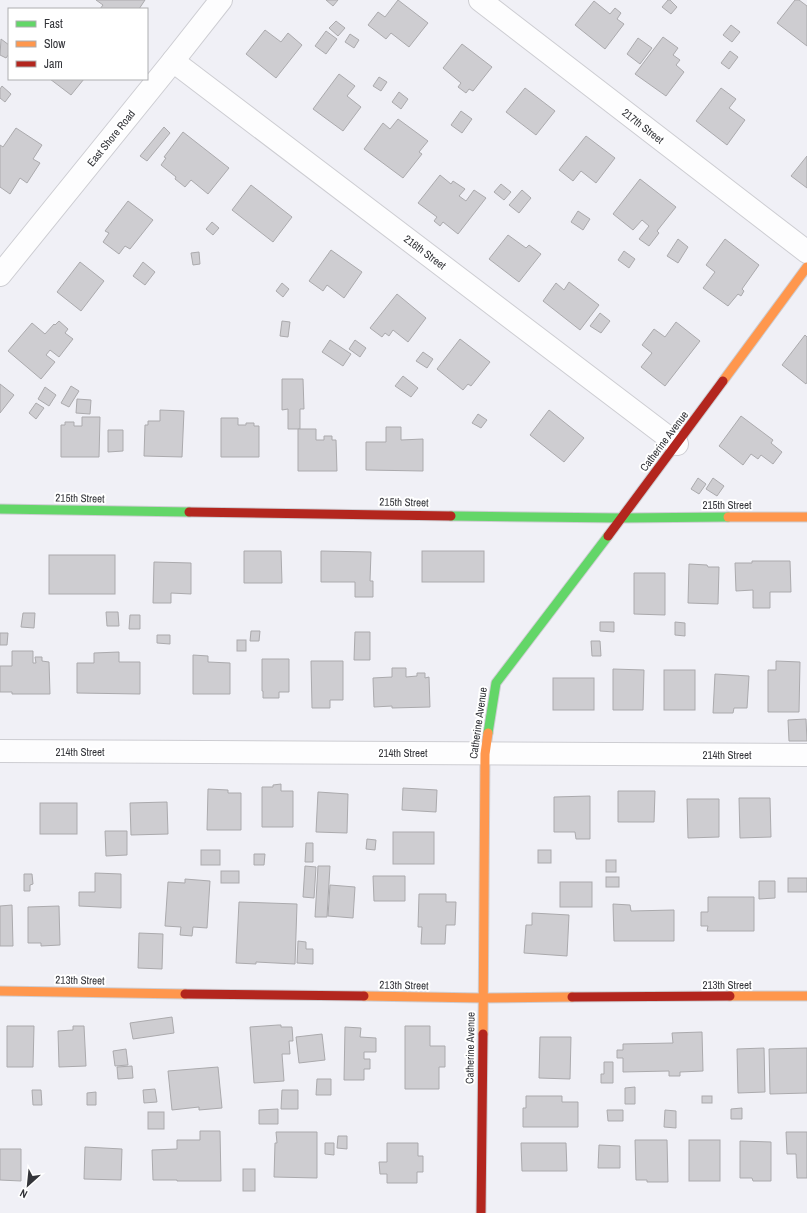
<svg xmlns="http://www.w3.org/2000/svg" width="807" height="1213" font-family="'Archivo Narrow',sans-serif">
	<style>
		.building { fill: #cecdd1; stroke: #abaaad }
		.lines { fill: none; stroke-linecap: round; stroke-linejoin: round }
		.street-casing { stroke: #cdcdd2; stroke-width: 24 }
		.fast-casing { stroke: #cdcdd2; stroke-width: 11 }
		.slow-casing { stroke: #cdcdd2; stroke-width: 11 }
		.jam-casing { stroke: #cdcdd2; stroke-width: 11 }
		.street { stroke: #fdfdfe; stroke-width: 22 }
		.fast { stroke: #63d668; stroke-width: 9 }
		.slow { stroke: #ff974d; stroke-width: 9 }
		.jam { stroke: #b3261e; stroke-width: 9 }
		.labels { text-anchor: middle; stroke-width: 4; stroke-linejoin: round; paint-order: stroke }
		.street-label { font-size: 11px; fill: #333439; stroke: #fff }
	</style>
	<rect width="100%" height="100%" fill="#f0f0f6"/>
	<!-- building -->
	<g class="building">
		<polygon points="96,0 145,0 139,9 100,9 103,5"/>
		<polygon points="326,0 338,0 333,6"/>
		<polygon points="398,0 428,23 409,47 391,33 386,39 368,25 378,12 385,17"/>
		<polygon points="668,0 670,0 677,7 671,14 662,7"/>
		<polygon points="795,0 799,0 807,6 807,46 777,23"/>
		<polygon points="594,1 610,14 615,8 621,13 617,19 624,24 605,49 575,25"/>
		<polygon points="336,21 345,28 338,36 329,28"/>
		<polygon points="731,25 740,32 732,42 723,35"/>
		<polygon points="265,30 281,42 288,33 302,45 276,78 246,54"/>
		<polygon points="326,31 337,39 326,54 315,46"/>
		<polygon points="350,34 359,40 354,48 345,42"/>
		<polygon points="663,37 678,48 673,55 680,60 676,65 684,72 666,96 635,74"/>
		<polygon points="638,38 652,48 640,64 627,54"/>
		<polygon points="1,39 9,45 9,54 6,58 0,55"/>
		<polygon points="462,44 492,67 473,91 469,89 466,93 458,87 461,83 443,68"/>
		<polygon points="730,51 738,57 729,69 721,63"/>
		<polygon points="339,74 355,86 347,96 361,107 343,131 313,109"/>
		<polygon points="379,77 387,82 381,91 373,86"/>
		<polygon points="50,79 84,79 71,95"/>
		<polygon points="2,86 11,94 5,102 0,98 0,89"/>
		<polygon points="525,88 555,111 536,135 506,112"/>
		<polygon points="721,88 736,99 729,108 745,120 727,145 696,121"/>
		<polygon points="399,92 408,99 401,109 392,102"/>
		<polygon points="461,111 472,119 462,133 451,125"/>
		<polygon points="398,119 428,141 419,152 422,154 403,178 364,149 383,123 390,129"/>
		<polygon points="164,127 170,133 147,161 140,156"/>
		<polygon points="16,128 42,145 33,159 40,163 27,183 20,178 10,194 0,187 0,145 3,147"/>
		<polygon points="183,132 229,168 208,194 191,180 185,187 175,179 176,177 161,165 166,158 164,157"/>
		<polygon points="586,136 615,158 596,183 581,171 573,181 559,170"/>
		<polygon points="807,156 807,188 791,176"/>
		<polygon points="440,175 451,184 453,181 465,189 459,196 466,201 474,190 486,198 458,234 443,222 440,226 434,221 437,217 418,203"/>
		<polygon points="640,179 676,207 657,231 659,233 649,246 639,239 649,226 642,220 633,230 613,214"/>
		<polygon points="501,184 511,192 504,200 494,192"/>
		<polygon points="251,185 292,217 273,242 232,210"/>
		<polygon points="522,190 531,198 519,213 509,205"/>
		<polygon points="128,201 153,220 130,249 125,246 119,254 103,242 109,233 105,231"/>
		<polygon points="578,211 590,219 583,230 571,222"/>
		<polygon points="212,222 219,228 213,235 206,229"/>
		<polygon points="508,235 526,248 529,245 541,254 519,282 489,259"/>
		<polygon points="678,239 688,247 678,263 667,256"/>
		<polygon points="725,239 759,265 742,289 744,291 741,296 738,294 728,306 703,288 715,272 706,265"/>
		<polygon points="331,250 362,272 344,298 327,285 323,291 309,281"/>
		<polygon points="624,251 635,259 629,268 618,260"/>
		<polygon points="199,252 200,264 193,265 191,253"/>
		<polygon points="80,262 104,281 81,311 57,292"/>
		<polygon points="143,262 155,272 145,285 133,276"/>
		<polygon points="569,282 599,305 580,330 543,301 556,283 564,290"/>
		<polygon points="282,283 289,289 283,297 276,291"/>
		<polygon points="397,294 426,318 408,342 393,330 389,336 385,333 382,337 370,328"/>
		<polygon points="600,313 610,321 601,333 590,326"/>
		<polygon points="59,321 68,329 65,333 73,339 59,357 50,350 46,355 55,362 41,379 8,351 32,323 45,334 54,324 55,325"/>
		<polygon points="282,321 290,322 288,337 280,336"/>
		<polygon points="676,322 700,341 665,386 641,367 652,353 642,345 654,329 665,337"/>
		<polygon points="805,335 807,337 807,382 806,384 782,365"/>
		<polygon points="460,339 490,362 471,386 468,384 463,390 437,369"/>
		<polygon points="330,340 351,354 343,366 322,352"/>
		<polygon points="355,340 366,348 360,357 349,349"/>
		<polygon points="423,352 433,359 427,368 416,361"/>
		<polygon points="403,376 418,388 411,397 395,386"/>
		<polygon points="282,379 303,379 304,409 300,409 300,429 288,429 288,409 282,410"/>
		<polygon points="0,384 14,395 0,413"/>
		<polygon points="71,386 79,391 69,407 61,403"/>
		<polygon points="45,387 56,395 49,406 38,399"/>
		<polygon points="77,399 91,400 90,414 76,413"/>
		<polygon points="36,403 44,408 36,419 29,413"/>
		<polygon points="160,410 184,411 182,457 144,456 145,425 148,425 148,421 160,421"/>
		<polygon points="549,410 584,438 564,462 530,435"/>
		<polygon points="478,414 487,420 481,428 472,423"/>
		<polygon points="741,416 773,440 771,443 782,452 773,464 761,455 758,459 751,454 743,465 719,446"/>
		<polygon points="82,417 100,417 99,457 61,457 61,425 65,425 65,422 74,422 74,426 82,426"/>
		<polygon points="221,418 238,418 238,425 246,425 246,423 254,423 254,426 259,426 259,457 221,457"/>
		<polygon points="386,427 401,427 401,440 423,439 423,471 366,470 366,442 386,442"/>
		<polygon points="298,429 316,429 316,440 324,440 324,436 332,436 332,440 336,440 337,471 298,471"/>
		<polygon points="108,430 123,430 123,451 108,452"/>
		<polygon points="698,478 706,484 699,494 691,489"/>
		<polygon points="713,478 724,486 717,496 706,489"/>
		<polygon points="244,551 281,551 282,583 244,583"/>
		<polygon points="321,551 371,552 370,581 373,581 373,597 355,597 355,582 321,582"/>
		<rect x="422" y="551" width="62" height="31"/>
		<rect x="49" y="555" width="66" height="39"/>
		<polygon points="752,561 790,561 791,592 770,592 770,608 753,608 753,590 736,591 735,563 752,563"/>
		<polygon points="154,562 191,563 191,594 171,593 171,603 153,603"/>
		<polygon points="689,564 707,565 708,567 719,567 718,604 688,603"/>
		<polygon points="634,573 665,573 665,615 634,614"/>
		<polygon points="106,612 118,612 119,626 107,626"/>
		<polygon points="23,613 35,613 34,628 21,627"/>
		<polygon points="130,615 140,615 140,629 129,629"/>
		<polygon points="600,622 614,622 614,632 600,631"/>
		<polygon points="675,622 685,623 685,636 675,635"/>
		<polygon points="251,631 260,631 259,641 250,641"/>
		<polygon points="355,632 370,632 370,660 354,660"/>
		<polygon points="0,633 8,633 7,645 0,645"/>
		<polygon points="157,635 170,635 170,644 157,643"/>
		<rect x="237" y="640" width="9" height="11"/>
		<polygon points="591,641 600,641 601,656 592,656"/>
		<polygon points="12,651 33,651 33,663 36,663 35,657 42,657 42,661 49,662 50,694 12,694 12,692 0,692 0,666 12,666"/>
		<polygon points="119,652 119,662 140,662 140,694 77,693 77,663 94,663 94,653"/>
		<polygon points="193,655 208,656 208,662 230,663 230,694 193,694"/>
		<polygon points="262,659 289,659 289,692 279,692 279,698 263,698 263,691 262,691"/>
		<polygon points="311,661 343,661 343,700 330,700 330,708 312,708"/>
		<polygon points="776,661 800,662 799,712 768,712 768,670 776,670"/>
		<polygon points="392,668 406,668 406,677 417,676 417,673 425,673 425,678 429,677 430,707 392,708 392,706 374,707 373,678 392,677"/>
		<polygon points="613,669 644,670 643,710 613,710"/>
		<rect x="664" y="670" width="31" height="40"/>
		<polygon points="715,674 749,676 747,708 734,708 733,713 713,713"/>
		<rect x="553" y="678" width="41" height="32"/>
		<polygon points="806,719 807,741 789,741 788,720"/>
		<polygon points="281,784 281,791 293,791 293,827 262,827 262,787 273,787 273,785"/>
		<polygon points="403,788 437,790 436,812 402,810"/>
		<polygon points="208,789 228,790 228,793 241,793 241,830 207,830"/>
		<polygon points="618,791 655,791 654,822 618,822"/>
		<polygon points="318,792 348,794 347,833 316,832"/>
		<polygon points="590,796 590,839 576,839 575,832 554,832 554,797"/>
		<polygon points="739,798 770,798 771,837 740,838"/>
		<polygon points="687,799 719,799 719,837 688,838"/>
		<polygon points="167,802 168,834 131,835 130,803"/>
		<rect x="40" y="803" width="37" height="31"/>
		<polygon points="105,831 127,831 127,855 106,856"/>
		<rect x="393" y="832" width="41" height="32"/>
		<polygon points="367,839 376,840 375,850 366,849"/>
		<polygon points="306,843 313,843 313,862 305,862"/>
		<rect x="201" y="850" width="19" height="15"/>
		<rect x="538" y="850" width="13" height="13"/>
		<polygon points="254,854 265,854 264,865 254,865"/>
		<rect x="606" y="860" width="10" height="12"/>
		<polygon points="305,866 316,867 314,898 303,897"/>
		<polygon points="318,866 330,866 327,917 315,917"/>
		<rect x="221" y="871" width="18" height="12"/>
		<polygon points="95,873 121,874 121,908 79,906 79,892 95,892"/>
		<polygon points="24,874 32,874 33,884 30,885 30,891 24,891"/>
		<polygon points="373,876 405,876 405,901 374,901"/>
		<rect x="606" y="877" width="13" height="10"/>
		<rect x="788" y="878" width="19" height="14"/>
		<polygon points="185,879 210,881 207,928 193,927 192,936 180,935 181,927 165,926 168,882 185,883"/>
		<polygon points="759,881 775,881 775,898 759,899"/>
		<rect x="560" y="882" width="32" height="25"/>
		<polygon points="330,885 355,887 353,918 328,916"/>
		<polygon points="419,894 446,894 446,902 456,902 455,925 446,925 445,944 421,944 422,927 418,927"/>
		<polygon points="708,897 754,897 754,931 707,931 708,926 701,926 701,912 708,912"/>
		<polygon points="239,902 297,904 295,964 256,962 256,964 236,963"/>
		<polygon points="613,904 630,905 631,911 674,910 674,941 614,941"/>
		<polygon points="12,905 13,946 0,946 0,906"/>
		<polygon points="59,906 60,945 41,946 41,943 28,943 28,907"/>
		<polygon points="532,913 569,915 567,956 524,953 526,925 532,925"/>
		<polygon points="139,933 163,934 162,969 138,968"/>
		<polygon points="298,941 306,942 306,949 313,949 313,964 297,963"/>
		<polygon points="172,1017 174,1033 133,1039 130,1023"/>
		<polygon points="278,1025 281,1025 281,1027 292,1027 293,1041 289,1041 290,1054 282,1054 284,1081 254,1083 250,1027"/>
		<polygon points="7,1026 34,1026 33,1067 7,1067"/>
		<polygon points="73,1026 84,1026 86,1066 59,1067 58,1031 73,1030"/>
		<polygon points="405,1026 430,1026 430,1046 445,1046 445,1067 439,1067 439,1089 405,1089"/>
		<polygon points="345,1027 361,1028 360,1037 376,1038 376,1052 364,1052 364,1059 370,1059 370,1069 364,1069 364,1080 344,1080"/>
		<polygon points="702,1032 703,1071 680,1072 680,1076 669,1076 669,1071 623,1072 623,1058 617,1058 617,1050 623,1050 623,1044 673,1043 672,1033"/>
		<polygon points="322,1034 325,1060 299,1063 296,1037"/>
		<polygon points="540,1037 571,1037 570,1079 539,1078"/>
		<polygon points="764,1048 765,1092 738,1093 737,1049"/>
		<polygon points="807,1048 807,1093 770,1094 769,1049"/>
		<polygon points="126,1049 128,1065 115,1066 113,1051"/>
		<polygon points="604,1062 613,1062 613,1083 601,1083 601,1074 604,1074"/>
		<polygon points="132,1066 133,1078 118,1079 117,1067"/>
		<polygon points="218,1067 222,1108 199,1110 199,1107 172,1110 168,1071"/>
		<polygon points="317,1079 331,1079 331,1095 316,1095"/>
		<polygon points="635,1087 635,1104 625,1104 625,1088"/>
		<polygon points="155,1089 157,1102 144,1103 143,1090"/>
		<polygon points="32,1090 41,1090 42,1105 33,1105"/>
		<polygon points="282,1090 298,1090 298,1109 281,1109"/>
		<polygon points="96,1092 96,1105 87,1105 87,1093"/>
		<polygon points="526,1096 562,1096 562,1102 578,1102 578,1127 523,1127 523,1108 526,1108"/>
		<rect x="702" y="1096" width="10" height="7"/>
		<polygon points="742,1108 742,1119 731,1119 731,1109"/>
		<polygon points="278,1109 278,1124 259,1124 259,1110"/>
		<polygon points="607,1110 623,1110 623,1121 608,1121"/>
		<polygon points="665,1110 676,1111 676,1128 664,1127"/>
		<rect x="148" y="1112" width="16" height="17"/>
		<polygon points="200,1131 220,1131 221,1181 177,1181 177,1180 153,1180 152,1150 177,1149 177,1140 200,1140"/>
		<polygon points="276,1132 317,1132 317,1178 274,1177 275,1143 277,1143"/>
		<polygon points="786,1132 807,1132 807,1178 797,1178 796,1154 787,1154"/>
		<polygon points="338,1136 347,1136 347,1149 337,1148"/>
		<polygon points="635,1140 667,1140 668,1182 647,1182 647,1180 636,1180"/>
		<rect x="689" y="1140" width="31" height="41"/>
		<polygon points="740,1141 771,1142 771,1181 753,1181 752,1178 740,1178"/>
		<polygon points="325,1143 334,1143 334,1155 325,1154"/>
		<polygon points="387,1143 418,1143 418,1156 423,1156 423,1172 417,1172 417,1183 387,1183 387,1174 380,1174 379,1162 387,1162"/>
		<polygon points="521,1143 566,1143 567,1171 522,1171"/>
		<polygon points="599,1145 620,1146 620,1168 598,1168"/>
		<polygon points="85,1147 122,1149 121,1180 84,1179"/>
		<polygon points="0,1149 21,1149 21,1181 0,1180"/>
		<rect x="243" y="1169" width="12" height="22"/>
	</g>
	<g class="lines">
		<!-- street casing -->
		<g class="street-casing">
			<g id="street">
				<polyline points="480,0 807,252"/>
				<polyline points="173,61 677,444"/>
				<polyline points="0,275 173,61 221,0"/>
				<polyline points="0,751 807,755"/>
			</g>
		</g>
		<!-- fast casing -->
		<g class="fast-casing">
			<g id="fast">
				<polyline points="0,509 189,512"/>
				<polyline points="451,516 621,518 728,517"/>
				<polyline points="488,733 496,683 608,536"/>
			</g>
		</g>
		<!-- slow casing -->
		<g class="slow-casing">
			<g id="slow">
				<polyline points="723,381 807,267"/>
				<polyline points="728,517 807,517"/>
				<polyline points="0,991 185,994"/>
				<polyline points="364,996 482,998 572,997"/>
				<polyline points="730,996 807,996"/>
				<polyline points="483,1034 485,754 488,733"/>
			</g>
		</g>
		<!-- jam casing -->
		<g class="jam-casing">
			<g id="jam">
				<polyline points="189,512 451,516"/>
				<polyline points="608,536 723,381"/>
				<polyline points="185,994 364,996"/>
				<polyline points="572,997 730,996"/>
				<polyline points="481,1213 483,1034"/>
			</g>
		</g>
		<!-- street -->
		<use href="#street" class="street"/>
		<!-- fast -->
		<use href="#fast" class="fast"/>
		<!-- slow -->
		<use href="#slow" class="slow"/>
		<!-- jam -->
		<use href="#jam" class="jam"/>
	</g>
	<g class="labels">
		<!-- street labels -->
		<g class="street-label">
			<text transform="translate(643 126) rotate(38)" y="4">217th Street</text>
			<text transform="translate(111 138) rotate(-51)" y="4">East Shore Road</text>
			<text transform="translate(425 252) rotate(37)" y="4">216th Street</text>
			<text transform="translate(664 441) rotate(-53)" y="4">Catherine Avenue</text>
			<text transform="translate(80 498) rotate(1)" y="4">215th Street</text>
			<text transform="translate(404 502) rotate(1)" y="4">215th Street</text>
			<text x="727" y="509">215th Street</text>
			<text transform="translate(478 723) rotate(-82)" y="4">Catherine Avenue</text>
			<text x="80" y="756">214th Street</text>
			<text x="403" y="757">214th Street</text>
			<text x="727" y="759">214th Street</text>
			<text transform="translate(80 980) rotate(1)" y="4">213th Street</text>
			<text transform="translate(404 985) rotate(1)" y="4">213th Street</text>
			<text x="727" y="989">213th Street</text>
			<text transform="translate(470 1048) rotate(-89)" y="4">Catherine Avenue</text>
		</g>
	</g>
	<!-- legend -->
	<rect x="8" y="8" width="140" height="72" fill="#ffffff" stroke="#adaeb0"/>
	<rect x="16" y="21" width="20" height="6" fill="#63d668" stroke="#adaeb0"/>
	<text x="44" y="28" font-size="12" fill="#333439">Fast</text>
	<rect x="16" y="41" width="20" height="6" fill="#ff974d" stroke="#adaeb0"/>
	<text x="44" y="48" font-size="12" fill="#333439">Slow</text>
	<rect x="16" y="61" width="20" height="6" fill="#b3261e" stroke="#adaeb0"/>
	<text x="44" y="68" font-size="12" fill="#333439">Jam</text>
	<!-- north arrow -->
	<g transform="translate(28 1185) rotate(207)" stroke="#ffffff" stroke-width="3" paint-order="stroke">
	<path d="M0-3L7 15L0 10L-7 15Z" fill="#333439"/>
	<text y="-6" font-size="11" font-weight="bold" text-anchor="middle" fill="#333439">N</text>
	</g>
</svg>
